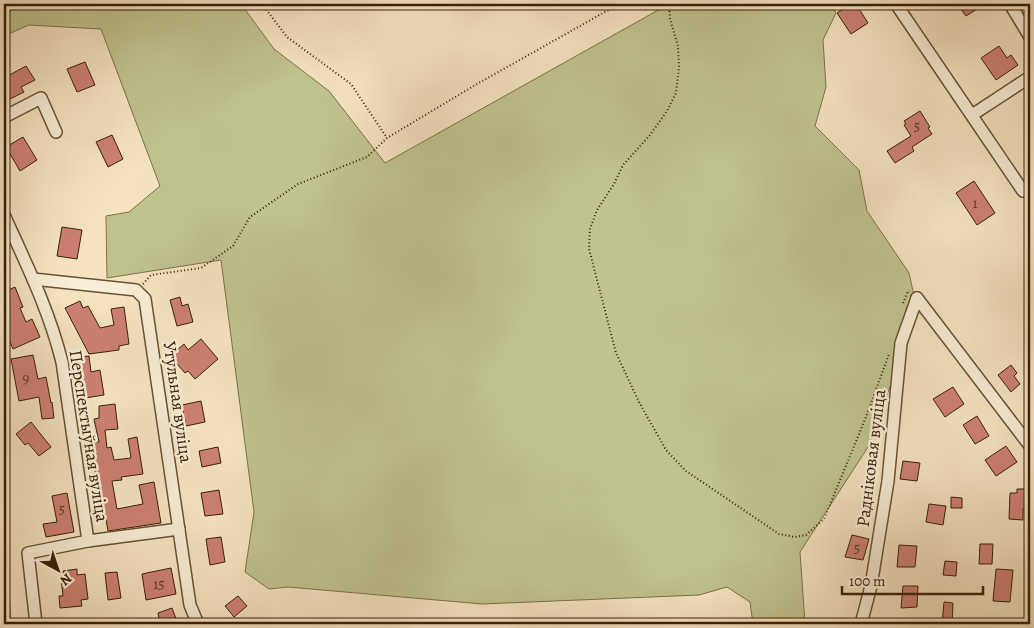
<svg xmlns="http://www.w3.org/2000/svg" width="1034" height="628" font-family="Alegreya,serif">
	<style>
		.green { fill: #c0c390; stroke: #7c724b }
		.building { fill: #cd8072; stroke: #382106 }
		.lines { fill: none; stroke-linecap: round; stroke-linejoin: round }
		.minor-casing { stroke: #675234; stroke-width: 14 }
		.path { stroke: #382106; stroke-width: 2; stroke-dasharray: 1 2.5; stroke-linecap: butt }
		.minor { stroke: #f8edd6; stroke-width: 11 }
		.labels { text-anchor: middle; stroke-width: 5; stroke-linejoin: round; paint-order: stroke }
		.number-label { font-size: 15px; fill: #5d3921 }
		.street-label { font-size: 18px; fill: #382106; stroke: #f8edd6 }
	</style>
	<rect width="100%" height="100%" fill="#f5e3c0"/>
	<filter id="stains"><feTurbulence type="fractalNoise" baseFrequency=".004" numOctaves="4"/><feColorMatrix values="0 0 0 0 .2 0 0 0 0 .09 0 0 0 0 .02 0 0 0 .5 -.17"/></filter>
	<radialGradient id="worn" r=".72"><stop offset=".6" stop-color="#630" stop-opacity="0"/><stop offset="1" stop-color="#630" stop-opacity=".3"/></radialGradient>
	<!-- green -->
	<g class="green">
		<polygon points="4,4 241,4 274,49 329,91 385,163 669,4 831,4 836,13 823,40 826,87 815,126 859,170 867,211 909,273 917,309 870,444 800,552 805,624 753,624 750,602 727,587 699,595 482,604 288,587 269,589 245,572 254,512 221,260 107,278 106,216 129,212 160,186 101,29 29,25 4,36"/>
		<polygon points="4,521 11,623 12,624 4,624"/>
	</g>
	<!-- building -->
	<g class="building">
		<polygon points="851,4 856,4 868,23 851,34 837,13"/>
		<polygon points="957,4 985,4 966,16"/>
		<polygon points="999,46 1007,58 1011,55 1018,65 996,80 981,58"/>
		<polygon points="85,62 95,85 77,92 67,69"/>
		<polygon points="26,66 35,80 21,87 24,92 4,102 4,78"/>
		<polygon points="920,111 930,127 928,128 932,134 912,147 914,151 895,163 887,151 911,136 904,125 906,124 904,121"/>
		<polygon points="112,135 123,159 108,167 96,142"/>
		<polygon points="23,137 37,160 20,171 6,147"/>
		<polygon points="974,181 995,213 977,225 956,193"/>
		<polygon points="62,227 82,230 77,259 57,256"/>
		<polygon points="15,287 23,307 20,308 26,322 32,319 40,337 13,349 4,328 4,319 10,316 4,301 4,292"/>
		<polygon points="180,297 182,306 188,304 193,322 177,326 170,300"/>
		<polygon points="80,301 83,308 88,306 100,328 114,325 111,309 124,307 129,344 119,346 119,350 89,354 65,308"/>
		<polygon points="201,339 218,359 195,379 188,371 185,373 170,356 184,344 188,350"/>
		<polygon points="33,355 38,379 46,377 51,403 52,402 54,418 42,419 39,397 19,401 11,359"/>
		<polygon points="89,356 91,372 100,370 104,395 85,398 79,357"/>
		<polygon points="1011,365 1017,373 1014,376 1020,384 1011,392 998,375"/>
		<polygon points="953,387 964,404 945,417 933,399"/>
		<polygon points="201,401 205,422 186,426 182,405"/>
		<polygon points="115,404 118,429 105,430 107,448 111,447 114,460 131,458 128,439 137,437 143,474 121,477 122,480 112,481 117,509 143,504 139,485 154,482 161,523 108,531 100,483 97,484 91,443 99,442 94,419 99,418 99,406"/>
		<polygon points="977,416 989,436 975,444 963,425"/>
		<polygon points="31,422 51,447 39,456 28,443 25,445 16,434"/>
		<polygon points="1006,446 1017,462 996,476 985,460"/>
		<polygon points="218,447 221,463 202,467 199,451"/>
		<polygon points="903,461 920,463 917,481 900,479"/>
		<polygon points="1017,489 1028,489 1027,509 1023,509 1023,520 1009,519 1010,493 1017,493"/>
		<polygon points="219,490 223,514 205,516 201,493"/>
		<polygon points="67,493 74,532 46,537 43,524 57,522 52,496"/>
		<polygon points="951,497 962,498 962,508 951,508"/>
		<polygon points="929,504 946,506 943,525 926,522"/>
		<polygon points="852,535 869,539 863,560 845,557"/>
		<polygon points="221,537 225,562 210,565 206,539"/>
		<polygon points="980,544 993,544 992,564 979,564"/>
		<polygon points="899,545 917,546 915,567 897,567"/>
		<polygon points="945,561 957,562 956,576 943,575"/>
		<polygon points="171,568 176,594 146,600 142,574"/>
		<polygon points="77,569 77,575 85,574 88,599 81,600 82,606 60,608 59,596 63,596 61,578 64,577 63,571"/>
		<polygon points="996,569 1013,570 1010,602 993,601"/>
		<polygon points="117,572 121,598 108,600 105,573"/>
		<polygon points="903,586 918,586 917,607 901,608"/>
		<polygon points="238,596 247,606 234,617 225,606"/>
		<polygon points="944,602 953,603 952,624 942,624"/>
		<polygon points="172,608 178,624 160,624 158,613"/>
	</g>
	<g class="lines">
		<!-- minor casing -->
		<g class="minor-casing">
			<g id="minor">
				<polyline points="896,4 1023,191 1030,185"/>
				<polyline points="1010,4 1030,37"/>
				<polyline points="972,115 1030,77"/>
				<polyline points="4,117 41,98 56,132"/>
				<path d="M4,215C26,263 49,310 62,362L88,541L28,553L36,624"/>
				<polyline points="33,279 136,290 145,299 190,605 198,624"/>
				<polyline points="917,298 1030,446"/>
				<polyline points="88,541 179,529"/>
				<polyline points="861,624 871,586 888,481 901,343 917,298"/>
			</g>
		</g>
		<!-- path -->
		<g class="path">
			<polyline points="262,4 287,37 351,84 387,138"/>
			<polyline points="669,4 670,19 678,46 679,67 676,93 667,111 650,135 623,165 614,184 597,210 590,229 589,249 616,353 639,402 666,450 686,471 779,534 795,537 806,535 824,519 866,417 889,354"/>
			<polyline points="143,284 151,275 201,268 233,246 250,217 298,184 367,157 387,138 477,84 619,4"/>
			<polyline points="903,303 908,291 909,292"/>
		</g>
		<!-- minor -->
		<use href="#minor" class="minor"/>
	</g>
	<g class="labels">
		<!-- number labels -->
		<g class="number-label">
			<text x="917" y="131">5</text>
			<text x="975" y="208">1</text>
			<text x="26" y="383">9</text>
			<text x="62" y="514">5</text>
			<text x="857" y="553">5</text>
			<text x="159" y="589">15</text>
		</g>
		<!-- street labels -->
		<g class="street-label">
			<text transform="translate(178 402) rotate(82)" y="6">Утульная вуліца</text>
			<text transform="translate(89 436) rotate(81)" y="6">Перспектыўная вуліца</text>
			<text transform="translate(871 458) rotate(-83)" y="6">Радніковая вуліца</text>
		</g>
	</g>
	<!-- margin -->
	<rect width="1034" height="628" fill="none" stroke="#f5e3c0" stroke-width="20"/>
	<rect x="5" y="5" width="1024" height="618" fill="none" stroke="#382106" stroke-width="2.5"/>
	<rect x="10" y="10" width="1014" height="608" fill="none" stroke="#382106"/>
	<!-- north arrow -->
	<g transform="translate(58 570) rotate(140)" stroke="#f8edd6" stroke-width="4" paint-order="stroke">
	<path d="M0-4L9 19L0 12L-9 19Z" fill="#382106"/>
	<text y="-8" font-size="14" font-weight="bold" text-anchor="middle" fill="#382106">N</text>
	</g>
	<!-- scale -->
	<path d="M842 586v8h141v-8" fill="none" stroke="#382106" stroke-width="2.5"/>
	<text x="849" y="586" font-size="15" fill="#382106" stroke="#f8edd6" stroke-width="4" paint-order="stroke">100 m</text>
	<rect width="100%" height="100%" filter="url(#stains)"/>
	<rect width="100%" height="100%" fill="url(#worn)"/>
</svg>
